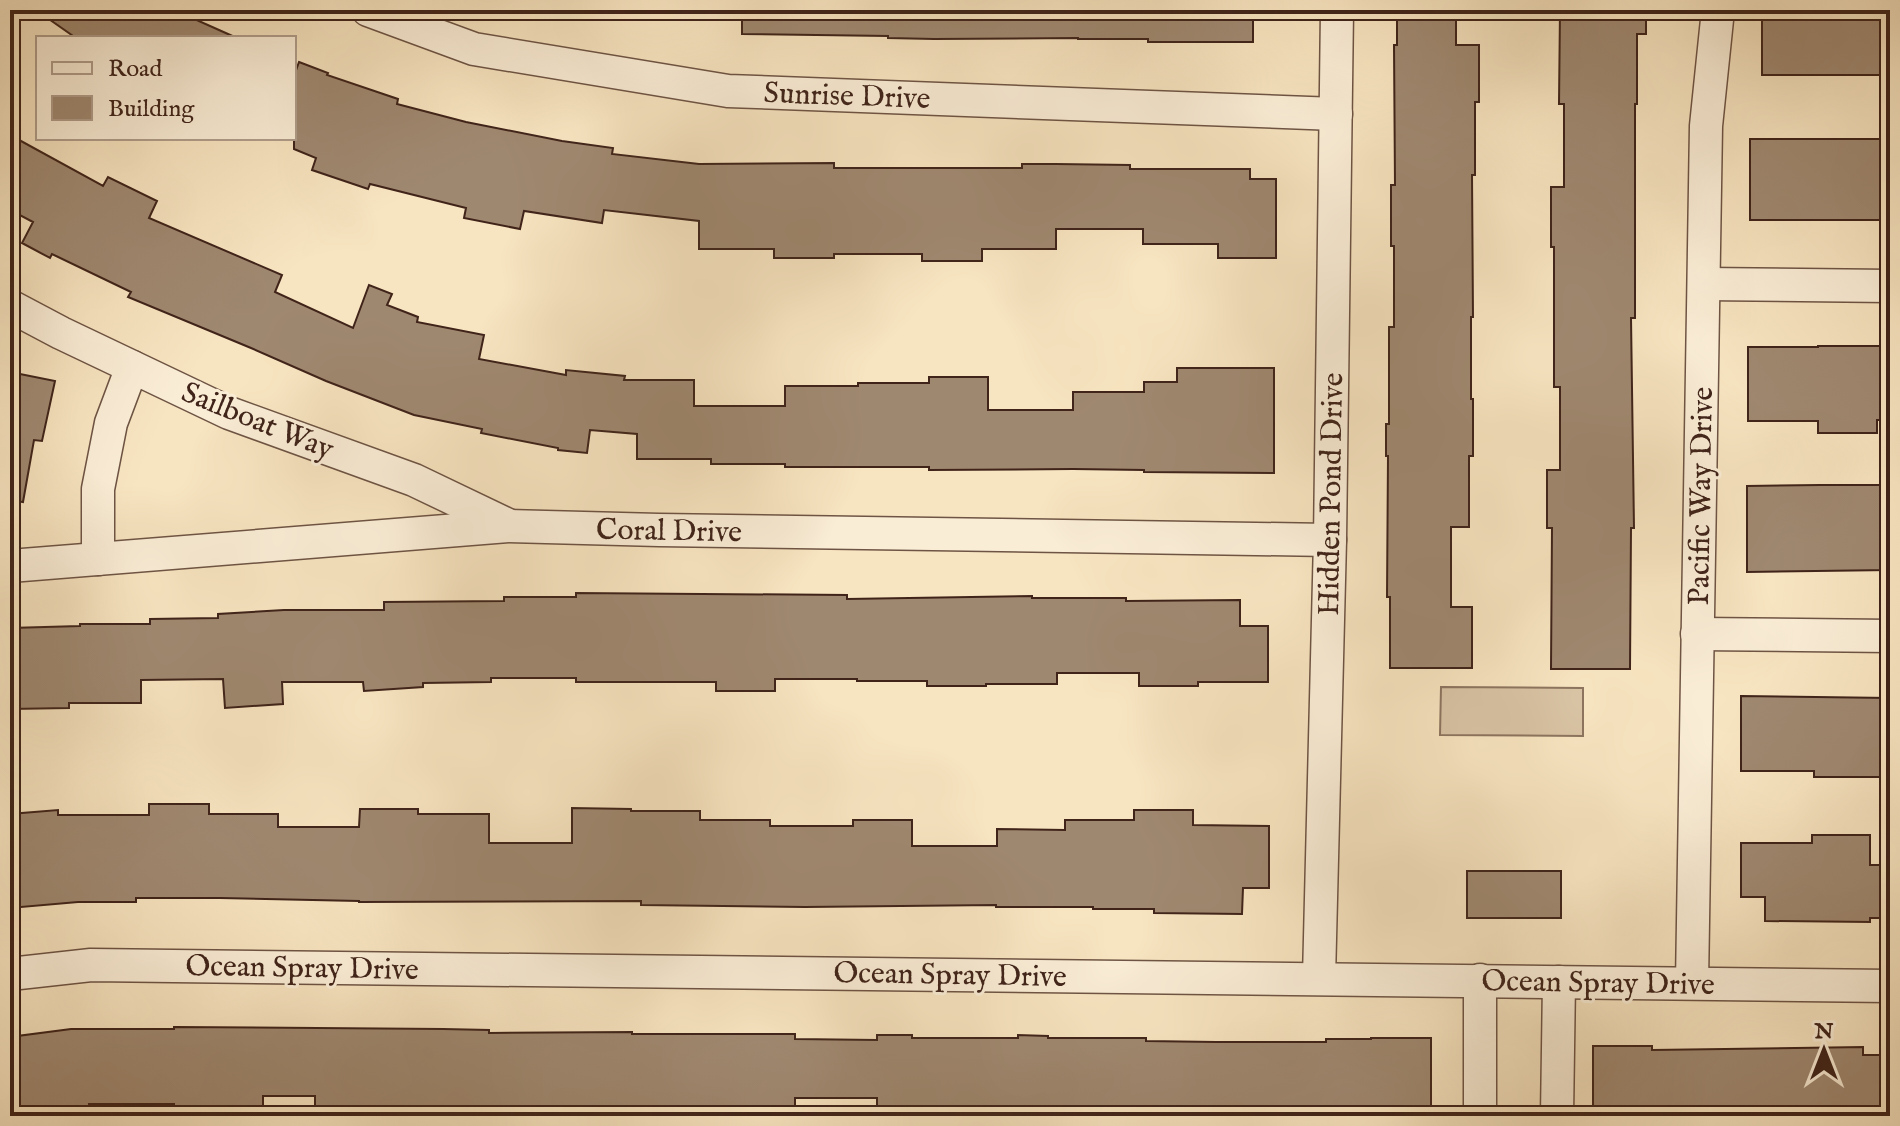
<svg xmlns="http://www.w3.org/2000/svg" width="1900" height="1126" font-family="'IM FELL English',serif">
	<style>
		.green { fill: #d8c3a4; stroke: #8c745f; stroke-width: 2 }
		.building { fill: #9f8870; stroke: #40241a; stroke-width: 2 }
		.lines { fill: none; stroke-linecap: round; stroke-linejoin: round }
		.street-casing { stroke: #6e5444; stroke-width: 35 }
		.street { stroke: #faedd6; stroke-width: 32 }
		.labels { text-anchor: middle; stroke-width: 6; stroke-linejoin: round; paint-order: stroke }
		.street-label { font-size: 30px; fill: #40241a; stroke: #faedd6 }
	</style>
	<rect width="100%" height="100%" fill="#f7e4c0"/>
	<filter id="stains"><feTurbulence type="fractalNoise" baseFrequency=".0025" numOctaves="4"/><feColorMatrix values="0 0 0 0 .2 0 0 0 0 .09 0 0 0 0 .02 0 0 0 .5 -.17"/></filter>
	<radialGradient id="worn" r=".72"><stop offset=".6" stop-color="#630" stop-opacity="0"/><stop offset="1" stop-color="#630" stop-opacity=".3"/></radialGradient>
	<!-- green -->
	<polygon class="green" points="1441,687 1583,688 1583,736 1440,735"/>
	<!-- building -->
	<g class="building">
		<polygon points="36,10 196,10 192,18 237,38 76,38"/>
		<polygon points="742,10 1253,10 1253,42 1148,42 1148,39 1078,39 1078,38 934,39 888,38 888,36 742,34"/>
		<polygon points="1397,10 1456,10 1456,45 1479,45 1479,102 1475,102 1475,175 1472,175 1473,317 1471,317 1471,399 1473,399 1473,456 1469,456 1469,527 1451,527 1451,607 1472,607 1472,668 1390,668 1390,597 1387,597 1388,456 1386,456 1386,424 1389,424 1389,327 1394,327 1394,246 1391,246 1391,185 1395,185 1394,45 1397,45"/>
		<polygon points="1560,10 1646,10 1646,34 1637,34 1637,104 1635,104 1635,318 1631,318 1634,528 1631,528 1630,669 1551,669 1552,528 1547,528 1547,470 1560,470 1560,387 1554,387 1554,247 1551,247 1551,187 1564,187 1564,104 1559,104"/>
		<rect x="1762" y="10" width="128" height="65"/>
		<polygon points="299,62 328,73 327,75 398,99 397,104 466,122 562,141 613,148 612,154 699,164 834,163 834,168 1022,168 1022,164 1056,164 1130,165 1130,169 1250,169 1250,179 1276,179 1276,258 1218,258 1218,244 1143,244 1143,229 1056,229 1056,249 982,249 982,261 922,261 922,254 834,254 834,258 774,258 774,249 699,249 699,221 604,210 602,223 524,211 520,229 464,218 466,208 370,184 368,189 312,170 316,158 294,149 294,76"/>
		<polygon points="10,135 103,186 108,177 157,201 149,218 282,275 275,292 353,328 369,285 392,294 387,305 418,317 417,322 484,335 479,359 566,375 566,370 625,376 624,380 694,380 694,406 785,406 785,386 858,386 858,383 929,383 929,377 988,377 988,410 1073,410 1073,392 1144,392 1144,382 1177,382 1177,368 1274,368 1274,473 1144,472 1144,470 1073,469 929,470 929,467 785,467 785,464 711,464 711,459 637,459 637,434 590,430 587,453 558,450 558,448 481,433 482,429 414,415 326,381 251,348 128,297 131,292 52,254 50,258 22,243 33,222 10,210"/>
		<rect x="1750" y="139" width="131" height="81"/>
		<polygon points="1818,346 1890,346 1890,420 1877,420 1877,433 1818,433 1818,421 1748,421 1748,347 1818,347"/>
		<polygon points="10,372 55,381 42,441 34,440 23,502 10,500"/>
		<polygon points="1820,485 1890,485 1890,570 1747,572 1747,486"/>
		<polygon points="576,593 847,595 847,599 1032,596 1032,598 1126,598 1126,601 1240,600 1240,626 1268,626 1268,682 1198,682 1198,686 1139,686 1139,673 1057,673 1057,684 986,684 986,686 927,686 927,681 857,681 857,679 775,679 775,691 716,691 716,682 576,682 576,678 491,678 491,682 423,683 423,687 364,691 363,682 282,682 283,704 225,708 223,679 141,680 141,703 69,703 69,708 10,709 10,628 80,626 80,624 150,624 150,619 218,618 218,614 284,610 384,610 384,602 504,601 504,597 576,597"/>
		<polygon points="1741,696 1890,698 1890,777 1814,777 1814,771 1741,771"/>
		<polygon points="149,804 209,804 209,814 278,814 278,827 359,827 360,809 418,809 418,814 489,814 489,843 572,843 572,808 631,809 631,811 700,811 700,820 770,820 770,826 853,826 853,820 912,820 912,846 997,846 997,829 1065,830 1065,820 1134,820 1134,810 1193,810 1193,825 1269,826 1269,888 1243,888 1242,914 1154,913 1154,909 1093,909 1093,907 996,907 996,905 805,907 641,905 641,901 359,902 359,901 220,898 136,898 136,902 78,902 10,908 10,814 58,810 58,815 149,815"/>
		<polygon points="1812,835 1870,835 1870,865 1890,865 1890,918 1870,918 1870,922 1765,921 1765,897 1741,897 1741,843 1812,843"/>
		<rect x="1467" y="871" width="94" height="47"/>
		<polygon points="174,1027 443,1029 489,1030 489,1033 632,1032 632,1034 795,1034 795,1039 877,1040 877,1035 912,1035 912,1038 1018,1038 1018,1035 1048,1036 1048,1038 1146,1038 1146,1041 1216,1042 1326,1042 1326,1039 1371,1039 1371,1038 1431,1038 1431,1116 877,1116 877,1098 795,1098 795,1116 595,1116 595,1107 513,1107 513,1116 315,1116 315,1096 263,1096 263,1108 233,1108 233,1116 174,1116 174,1104 89,1104 90,1116 10,1116 10,1037 71,1029 174,1029"/>
		<polygon points="1593,1046 1652,1046 1652,1050 1863,1047 1863,1055 1890,1055 1890,1116 1593,1116"/>
	</g>
	<g class="lines">
		<!-- street casing -->
		<g class="street-casing">
			<g id="street">
				<polyline points="368,10 474,49 728,91 1336,114"/>
				<polyline points="1704,284 1890,286"/>
				<polyline points="10,306 61,333 229,413 414,480 506,524"/>
				<polyline points="98,559 98,489 111,423 132,367"/>
				<polyline points="10,566 508,526 659,530 1330,540"/>
				<polyline points="1697,634 1890,636"/>
				<polyline points="10,974 91,965 1890,986"/>
				<polyline points="1319,978 1330,540 1337,10"/>
				<polyline points="1480,980 1480,1116"/>
				<polyline points="1692,983 1706,126 1718,10"/>
				<polyline points="1557,1116 1559,982"/>
			</g>
		</g>
		<!-- street -->
		<use href="#street" class="street"/>
	</g>
	<g class="labels">
		<!-- street labels -->
		<g class="street-label">
			<text transform="translate(847 95) rotate(2)" y="10">Sunrise Drive</text>
			<text transform="translate(258 420) rotate(22)" y="10">Sailboat Way</text>
			<text transform="translate(1330 494) rotate(-89)" y="10">Hidden Pond Drive</text>
			<text transform="translate(1700 496) rotate(-89)" y="10">Pacific Way Drive</text>
			<text transform="translate(669 530) rotate(1)" y="10">Coral Drive</text>
			<text transform="translate(302 967) rotate(1)" y="10">Ocean Spray Drive</text>
			<text transform="translate(950 974) rotate(1)" y="10">Ocean Spray Drive</text>
			<text transform="translate(1598 982) rotate(1)" y="10">Ocean Spray Drive</text>
		</g>
	</g>
	<!-- margin -->
	<rect width="1900" height="1126" fill="none" stroke="#f7e4c0" stroke-width="40"/>
	<rect x="12" y="12" width="1876" height="1102" fill="none" stroke="#40241a" stroke-width="4"/>
	<rect x="20" y="20" width="1860" height="1086" fill="none" stroke="#40241a" stroke-width="2"/>
	<!-- legend -->
	<rect x="36" y="36" width="260" height="104" fill="#faedd6" stroke="#b09d8b" stroke-width="2"/>
	<rect x="52" y="62" width="40" height="12" fill="#faedd6" stroke="#b09d8b" stroke-width="2"/>
	<text x="108" y="76" font-size="24" fill="#40241a">Road</text>
	<rect x="52" y="96" width="40" height="24" fill="#9f8870" stroke="#b09d8b" stroke-width="2"/>
	<text x="108" y="116" font-size="24" fill="#40241a">Building</text>
	<!-- north arrow -->
	<g transform="translate(1824 1050)" stroke="#faedd6" stroke-width="6" paint-order="stroke">
	<path d="M0-6L14 30L0 20L-14 30Z" fill="#40241a"/>
	<text y="-12" font-size="22" font-weight="bold" text-anchor="middle" fill="#40241a">N</text>
	</g>
	<rect width="100%" height="100%" filter="url(#stains)"/>
	<rect width="100%" height="100%" fill="url(#worn)"/>
</svg>
